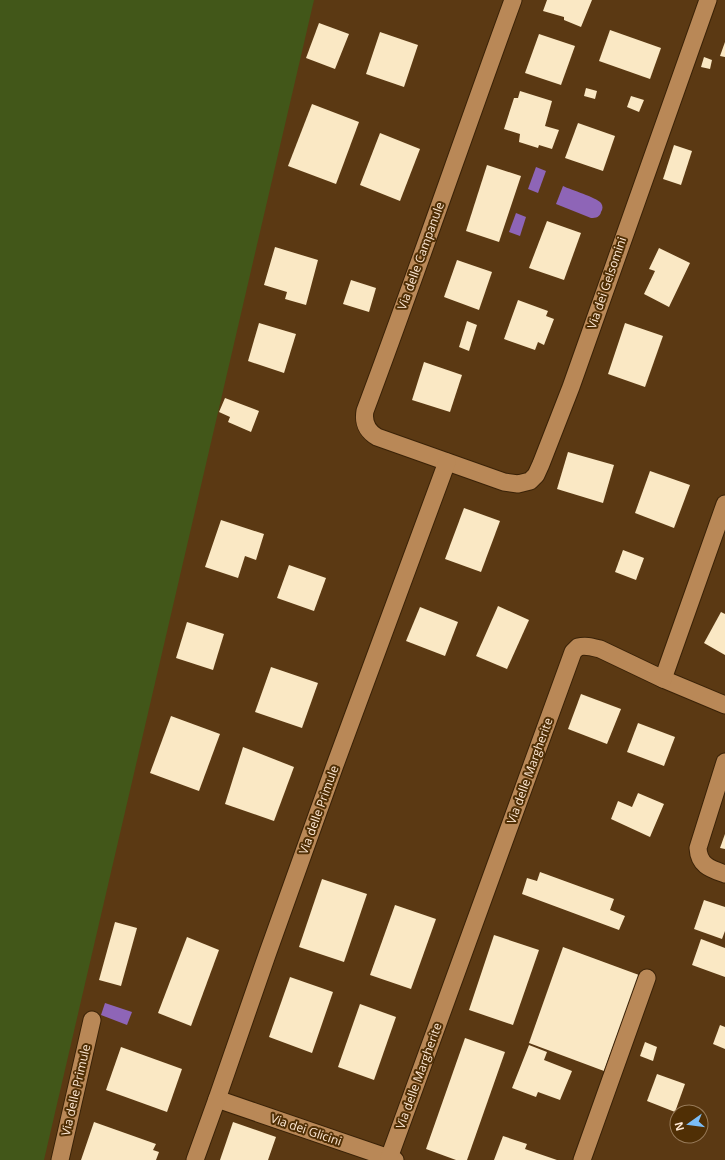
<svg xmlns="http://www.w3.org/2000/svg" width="725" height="1160" font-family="'Open Sans',sans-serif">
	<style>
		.green { fill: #425719 }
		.water { fill: #8e65b7 }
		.building { fill: #fae8c4 }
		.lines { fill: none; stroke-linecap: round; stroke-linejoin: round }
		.street-casing { stroke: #3a2207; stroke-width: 19 }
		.street { stroke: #b98857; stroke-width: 17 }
		.labels { text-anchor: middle; stroke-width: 4; stroke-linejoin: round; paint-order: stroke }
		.street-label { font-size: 12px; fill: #ffe9d5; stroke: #502f05 }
	</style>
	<rect width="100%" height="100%" fill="#5b3913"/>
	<!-- green -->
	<polygon class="green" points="0,0 314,0 44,1160 0,1160"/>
	<!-- water -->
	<g class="water">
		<polygon points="536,167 546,171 538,193 528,189"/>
		<path d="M563,186C571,190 596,197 601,203C603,206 603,209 601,212C600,217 596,218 591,218L556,204Z"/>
		<polygon points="516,213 526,217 520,236 509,232"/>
		<polygon points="105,1003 132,1012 127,1025 101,1015"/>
	</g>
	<!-- building -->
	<g class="building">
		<polygon points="547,0 592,0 581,27 564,20 564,17 543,11"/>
		<polygon points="319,23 349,34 335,69 306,58"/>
		<polygon points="610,30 661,48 650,79 599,61"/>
		<polygon points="380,32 418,45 404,87 366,74"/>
		<polygon points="539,34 575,46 561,85 525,73"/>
		<polygon points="725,42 725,57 720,56"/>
		<polygon points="704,57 712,60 710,69 701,67"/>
		<polygon points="586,88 597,91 595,99 584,96"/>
		<polygon points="520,91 552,101 545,126 559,130 552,149 539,145 538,148 519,142 520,134 504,129 514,98 518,98"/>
		<polygon points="631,96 644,100 639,112 627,107"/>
		<polygon points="312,104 359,122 336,184 288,166"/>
		<polygon points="578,123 615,136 603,171 565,158"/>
		<polygon points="380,133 420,149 400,201 360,185"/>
		<polygon points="674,145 692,151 681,185 663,179"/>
		<polygon points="487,165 521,176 499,242 466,231"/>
		<polygon points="547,221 581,233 564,280 529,268"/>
		<polygon points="275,247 318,260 306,305 285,299 287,292 264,285"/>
		<polygon points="659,248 690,263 669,307 644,294 655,271 649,269"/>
		<polygon points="457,260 492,272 479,310 444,297"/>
		<polygon points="351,280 376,288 369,312 343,304"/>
		<polygon points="518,300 548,311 546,316 554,319 544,345 538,342 535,350 504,339"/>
		<polygon points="467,321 477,325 469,351 459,347"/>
		<polygon points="259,323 296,334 284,373 248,361"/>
		<polygon points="625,323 663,336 645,387 608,374"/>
		<polygon points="424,362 462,375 450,412 412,400"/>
		<polygon points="225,398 259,411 251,432 228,422 230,417 219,412"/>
		<polygon points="568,452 614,465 603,503 557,489"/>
		<polygon points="650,471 690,485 674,528 635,513"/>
		<polygon points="464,508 500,521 481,572 445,559"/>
		<polygon points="221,520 264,534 256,560 245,556 238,578 205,567"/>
		<polygon points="623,550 644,558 636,580 615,572"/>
		<polygon points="289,565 326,578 314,611 277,598"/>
		<polygon points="498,606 529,620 507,669 476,656"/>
		<polygon points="420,607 458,622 445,656 406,641"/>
		<polygon points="721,612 725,614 725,655 704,643"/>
		<polygon points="187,622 224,634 213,670 176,658"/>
		<polygon points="271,667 318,683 302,728 255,712"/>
		<polygon points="581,694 621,709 607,744 568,729"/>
		<polygon points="171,716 220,734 199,791 150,773"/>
		<polygon points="638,723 675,737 664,766 627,752"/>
		<polygon points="243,747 294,767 274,821 225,804"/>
		<polygon points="638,793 664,804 650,837 611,819 618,801 632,807"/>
		<polygon points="725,834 725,849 720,848"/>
		<polygon points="540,872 614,899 610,910 625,916 619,930 522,894 527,878 537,881"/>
		<polygon points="322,879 367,894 344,962 299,947"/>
		<polygon points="704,900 725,907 725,931 722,939 694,929"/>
		<polygon points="395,905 436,919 411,989 370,975"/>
		<polygon points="115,922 137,928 121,986 99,980"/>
		<polygon points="494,935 539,950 513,1025 469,1010"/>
		<polygon points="187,937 219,950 191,1026 158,1013"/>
		<polygon points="701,939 725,948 725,977 692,965"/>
		<polygon points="563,947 639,975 604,1071 529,1043"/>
		<polygon points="290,977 333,992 312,1053 269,1037"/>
		<polygon points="360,1004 396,1017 374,1080 338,1067"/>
		<polygon points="720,1025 725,1027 725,1049 713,1044"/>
		<polygon points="465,1038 505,1052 467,1160 456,1160 426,1149"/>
		<polygon points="645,1042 657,1047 653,1061 640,1056"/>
		<polygon points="529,1045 547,1052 544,1060 572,1071 560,1100 538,1092 536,1097 512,1088"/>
		<polygon points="121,1047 182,1069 167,1112 106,1090"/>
		<polygon points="657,1074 685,1084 675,1112 647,1101"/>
		<polygon points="94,1122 156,1144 153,1150 159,1152 156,1160 81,1160"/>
		<polygon points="233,1122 276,1137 268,1160 220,1160"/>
		<polygon points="503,1136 527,1144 525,1149 557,1160 494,1160"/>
	</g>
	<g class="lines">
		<!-- street casing -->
		<g class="street-casing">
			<g id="street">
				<path d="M513,0C463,137 416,275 365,411C363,422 367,431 377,437L504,482L518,484L530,481L536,475L541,464L571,387L708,0"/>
				<polyline points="663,679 725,705"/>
				<path d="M725,762L698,848C699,866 711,869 725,874"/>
				<polyline points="217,1099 395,1160"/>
				<path d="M389,1158L573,652L578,647C586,645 592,647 600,649L663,679L725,504"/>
				<polyline points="60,1160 92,1020"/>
				<polyline points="195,1160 217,1099 267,955 335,765 447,462"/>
				<polyline points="582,1160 647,978"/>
			</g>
		</g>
		<!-- street -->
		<use href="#street" class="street"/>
	</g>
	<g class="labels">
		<!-- street labels -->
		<g class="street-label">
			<text transform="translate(421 256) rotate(-70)" y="4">Via delle Campanule</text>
			<text transform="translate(607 283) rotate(-71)" y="4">Via dei Gelsomini</text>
			<text transform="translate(530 771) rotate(-70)" y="4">Via delle Margherite</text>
			<text transform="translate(319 810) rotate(-70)" y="4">Via delle Primule</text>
			<text transform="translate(419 1076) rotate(-70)" y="4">Via delle Margherite</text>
			<text transform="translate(76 1090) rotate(-77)" y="4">Via delle Primule</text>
			<text transform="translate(306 1130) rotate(19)" y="4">Via dei Glicini</text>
		</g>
	</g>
	<!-- north arrow -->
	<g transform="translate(689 1124) rotate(256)"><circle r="19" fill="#502f05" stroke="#967958"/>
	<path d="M0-3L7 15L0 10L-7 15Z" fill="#7bbef8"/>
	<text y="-6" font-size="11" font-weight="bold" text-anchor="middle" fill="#ffe9d5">N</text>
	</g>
</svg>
